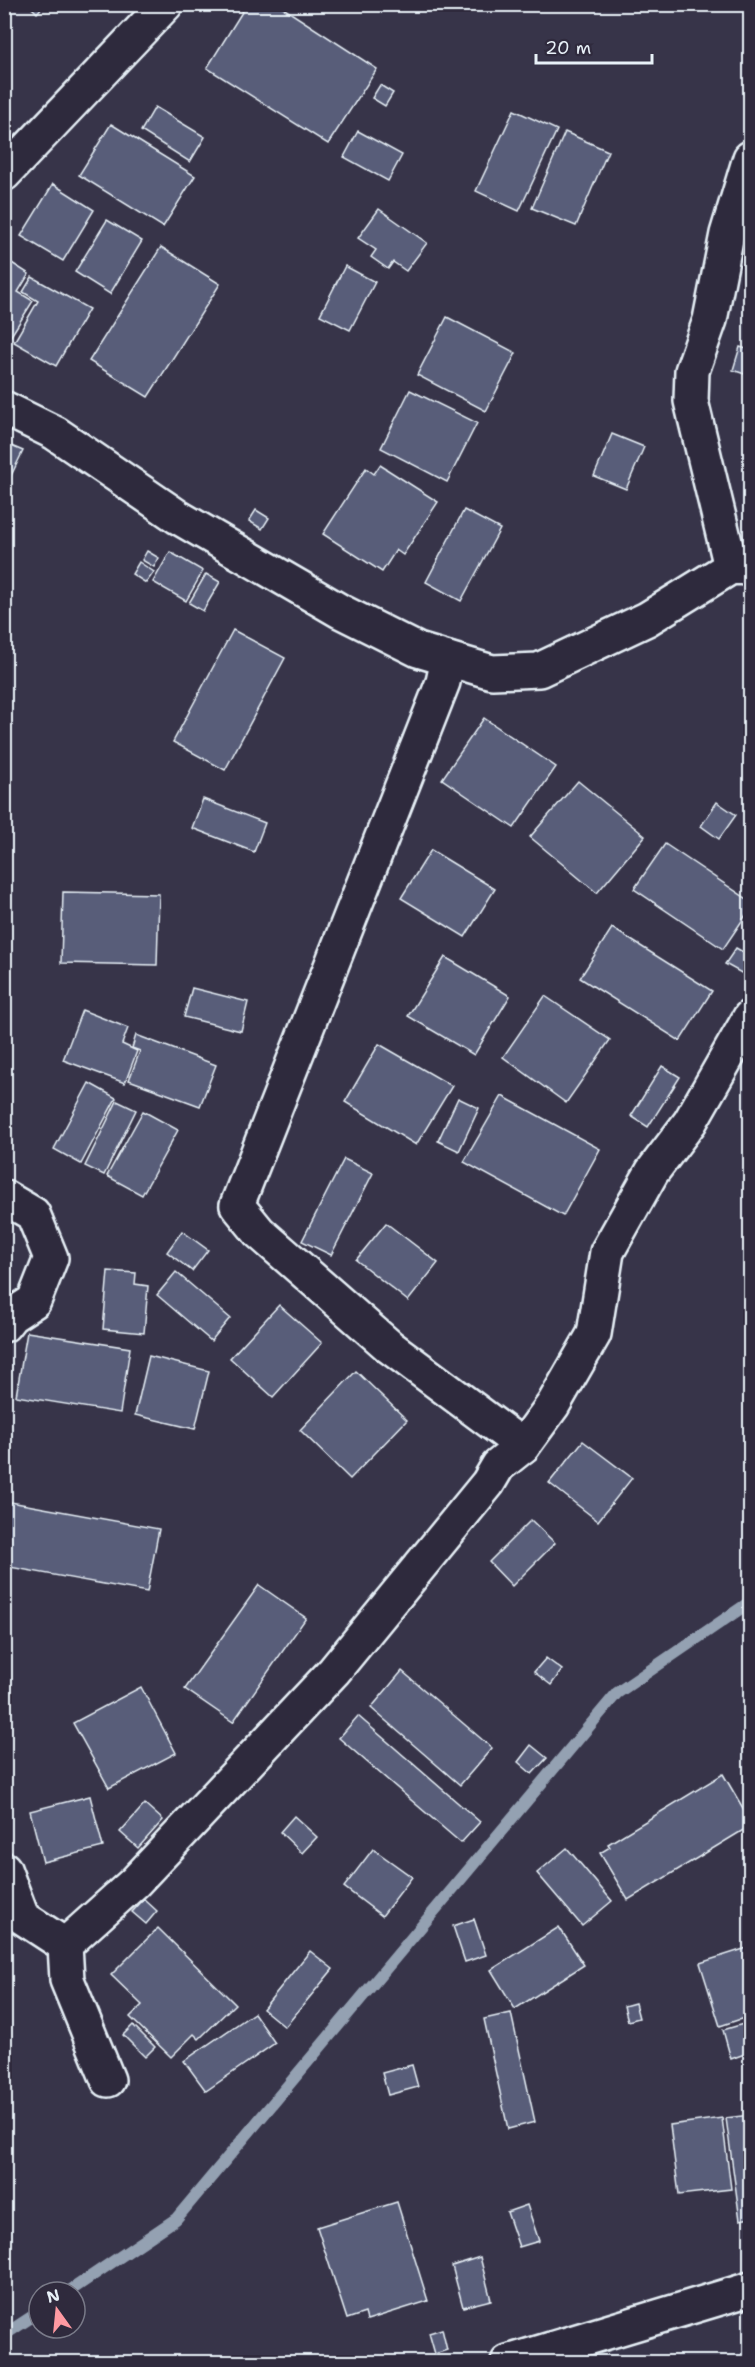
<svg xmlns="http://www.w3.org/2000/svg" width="755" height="2367" font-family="'Shantell Sans',sans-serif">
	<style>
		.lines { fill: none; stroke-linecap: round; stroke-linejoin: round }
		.stream { stroke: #94a1b2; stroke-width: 12 }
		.building { fill: #585d79; stroke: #e8f1f8; stroke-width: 1.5 }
		.minor-casing { stroke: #e8f1f8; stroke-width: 38 }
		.minor { stroke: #2f2a3d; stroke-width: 33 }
	</style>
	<rect width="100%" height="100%" fill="#373449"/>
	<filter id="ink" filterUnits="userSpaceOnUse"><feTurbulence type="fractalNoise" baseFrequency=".0167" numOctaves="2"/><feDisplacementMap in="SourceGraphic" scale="12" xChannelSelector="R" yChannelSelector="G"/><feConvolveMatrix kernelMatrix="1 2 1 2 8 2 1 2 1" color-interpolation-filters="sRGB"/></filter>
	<g filter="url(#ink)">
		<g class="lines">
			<!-- stream -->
			<g class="stream">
				<polyline points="68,2292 176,2219 617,1693 750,1602"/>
				<polyline points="4,2335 39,2312"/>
			</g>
		</g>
		<!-- building -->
		<g class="building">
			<polygon points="28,4 45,4 37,13"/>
			<polygon points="247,4 277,4 377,69 328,144 207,68"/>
			<polygon points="380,85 393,93 385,106 372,98"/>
			<polygon points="155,107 205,137 190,162 141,131"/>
			<polygon points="514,110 557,130 519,211 476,191"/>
			<polygon points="111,124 195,176 163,227 79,175"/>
			<polygon points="358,131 402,155 388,181 344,157"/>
			<polygon points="565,132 608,151 576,226 532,208"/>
			<polygon points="53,184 94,210 63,261 21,236"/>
			<polygon points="379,209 427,243 406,271 393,262 388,269 371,257 376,250 358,238"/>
			<polygon points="107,220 142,241 110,294 75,272"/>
			<polygon points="161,247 220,284 148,397 89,361"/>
			<polygon points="4,258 29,274 18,292 33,301 9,339 4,336"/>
			<polygon points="345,266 375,282 350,330 320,315"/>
			<polygon points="32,277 89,309 56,366 14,342 38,301 23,292"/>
			<polygon points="447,317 516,353 486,411 417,375"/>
			<polygon points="740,347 750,350 750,376 733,370"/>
			<polygon points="410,390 477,423 447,482 381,448"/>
			<polygon points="612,434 644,447 626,489 594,476"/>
			<polygon points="4,443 23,451 4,490"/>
			<polygon points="380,465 438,502 403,555 396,550 382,572 323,534 366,468 374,474"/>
			<polygon points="256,510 269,518 262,529 249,521"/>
			<polygon points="464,510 500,529 461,601 426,582"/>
			<polygon points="147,551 159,558 154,567 142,560"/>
			<polygon points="170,552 203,571 186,601 153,582"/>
			<polygon points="139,562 154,572 146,583 132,574"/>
			<polygon points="206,574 220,582 203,611 189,603"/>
			<polygon points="233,630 285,658 225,770 173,742"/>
			<polygon points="484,718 556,767 514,828 442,779"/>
			<polygon points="578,781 645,836 597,893 530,837"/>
			<polygon points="203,799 265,823 254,852 192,828"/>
			<polygon points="717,802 736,815 719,839 701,826"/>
			<polygon points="750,817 750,836 743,832"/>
			<polygon points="665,844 750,901 750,909 723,949 634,889"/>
			<polygon points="431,850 495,889 465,937 401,898"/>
			<polygon points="63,892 159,894 157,965 61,963"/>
			<polygon points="612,928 712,991 680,1041 580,978"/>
			<polygon points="736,948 750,956 750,966 745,975 725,964"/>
			<polygon points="445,957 510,996 474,1055 408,1016"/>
			<polygon points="192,988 248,1002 241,1031 184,1017"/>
			<polygon points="545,996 610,1040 566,1103 503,1057"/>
			<polygon points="82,1010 128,1028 122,1044 137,1051 125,1083 63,1060"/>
			<polygon points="136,1035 216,1065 200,1106 129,1080 140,1051 132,1048"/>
			<polygon points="379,1044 452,1086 416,1145 345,1102"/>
			<polygon points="662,1066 680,1077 648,1127 631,1116"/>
			<polygon points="89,1083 116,1098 81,1164 54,1149"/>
			<polygon points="502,1096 600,1149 563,1216 464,1162"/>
			<polygon points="458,1098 479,1108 459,1151 438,1141"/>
			<polygon points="117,1101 136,1110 104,1175 85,1166"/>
			<polygon points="143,1111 178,1130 142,1195 107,1176"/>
			<polygon points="344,1159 373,1173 331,1255 302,1241"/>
			<polygon points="386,1223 438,1263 408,1301 356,1260"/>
			<polygon points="182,1231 208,1250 192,1271 167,1252"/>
			<polygon points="108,1271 136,1273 135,1284 148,1286 144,1333 103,1329"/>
			<polygon points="176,1272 230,1318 211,1341 157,1295"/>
			<polygon points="279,1305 322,1343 273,1397 230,1358"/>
			<polygon points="27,1332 130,1348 120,1413 16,1396"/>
			<polygon points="149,1356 209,1371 195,1429 135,1415"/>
			<polygon points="356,1371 407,1420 350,1479 300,1430"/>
			<polygon points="583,1441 632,1478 598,1521 549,1483"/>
			<polygon points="5,1501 159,1529 147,1592 4,1566"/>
			<polygon points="531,1520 555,1543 512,1586 489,1562"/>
			<polygon points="259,1585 306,1618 233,1722 185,1689"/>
			<polygon points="546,1658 562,1670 551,1685 534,1672"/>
			<polygon points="402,1671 492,1748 460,1785 371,1708"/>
			<polygon points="141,1687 176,1753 109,1788 73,1723"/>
			<polygon points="358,1716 480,1822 461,1843 339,1738"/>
			<polygon points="531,1745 547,1758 532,1774 518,1762"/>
			<polygon points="723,1774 750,1820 750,1826 628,1900 600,1853 610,1847 608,1844"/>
			<polygon points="90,1796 103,1847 43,1862 30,1811"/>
			<polygon points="145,1804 163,1820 138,1848 120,1832"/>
			<polygon points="294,1816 317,1837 302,1853 280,1832"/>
			<polygon points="567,1848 612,1901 582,1926 537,1873"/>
			<polygon points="373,1849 412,1877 382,1916 344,1887"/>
			<polygon points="144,1899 157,1911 146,1924 132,1912"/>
			<polygon points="474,1919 486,1955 465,1962 453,1926"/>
			<polygon points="559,1927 584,1965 515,2009 491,1970"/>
			<polygon points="158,1928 235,2004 199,2039 194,2034 171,2057 130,2017 142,2005 111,1975"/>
			<polygon points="750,1947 750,2016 720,2026 700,1963"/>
			<polygon points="310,1951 333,1969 285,2027 263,2009"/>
			<polygon points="635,2003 639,2018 628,2021 624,2006"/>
			<polygon points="254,2013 275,2043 206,2091 184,2061"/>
			<polygon points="511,2013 535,2122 508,2129 484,2019"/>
			<polygon points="750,2022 750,2052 731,2059 723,2030"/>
			<polygon points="133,2025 155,2047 145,2057 123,2035"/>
			<polygon points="412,2065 418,2087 388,2095 382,2073"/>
			<polygon points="750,2115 750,2218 740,2220 726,2118"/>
			<polygon points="722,2118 731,2189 679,2195 670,2125"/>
			<polygon points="397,2202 428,2301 367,2320 365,2313 347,2319 317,2227"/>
			<polygon points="527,2205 539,2241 519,2247 507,2212"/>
			<polygon points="480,2257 491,2300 463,2307 452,2266"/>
			<polygon points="442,2329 447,2350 435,2354 429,2333"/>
		</g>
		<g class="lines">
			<!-- minor casing -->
			<g class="minor-casing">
				<g id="minor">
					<polyline points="4,174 166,4"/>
					<polyline points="4,408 55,433 178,517 340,611 418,650 492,672 539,670 647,619 731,567 750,568"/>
					<polyline points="731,567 691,401 692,371 710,320 727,234 750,158"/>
					<polyline points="448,659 443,682 237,1205 259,1232 390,1347 523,1446"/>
					<polyline points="4,1197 33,1214 51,1258 34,1301 11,1316 4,1325"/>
					<polyline points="4,1869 22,1917 65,1945 67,1980 108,2080"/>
					<polyline points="65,1945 135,1882 334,1671 488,1483 498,1466 523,1446 553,1405 594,1334 607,1252 652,1172 690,1122 750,1017"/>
					<polyline points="508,2362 750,2289"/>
				</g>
			</g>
			<!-- minor -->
			<use href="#minor" class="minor"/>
		</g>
	</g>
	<!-- margin -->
	<rect width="755" height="2367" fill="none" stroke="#2f2a3d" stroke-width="24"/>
	<rect x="12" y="12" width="731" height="2343" fill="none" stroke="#e8f1f8" stroke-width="2" filter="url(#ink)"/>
	<!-- north arrow -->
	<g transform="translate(57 2310) rotate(345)"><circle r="28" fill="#2f2a3d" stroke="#797a88" stroke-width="1.5"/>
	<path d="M0-4.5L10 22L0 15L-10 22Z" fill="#ff9aa2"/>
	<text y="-9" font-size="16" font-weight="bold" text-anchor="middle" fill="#e8f1f8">N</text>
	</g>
	<!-- scale -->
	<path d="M536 54v9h116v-9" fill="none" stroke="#e8f1f8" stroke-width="3"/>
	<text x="545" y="54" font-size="18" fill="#e8f1f8" stroke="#2f2a3d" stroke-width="4.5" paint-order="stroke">20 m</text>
</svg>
